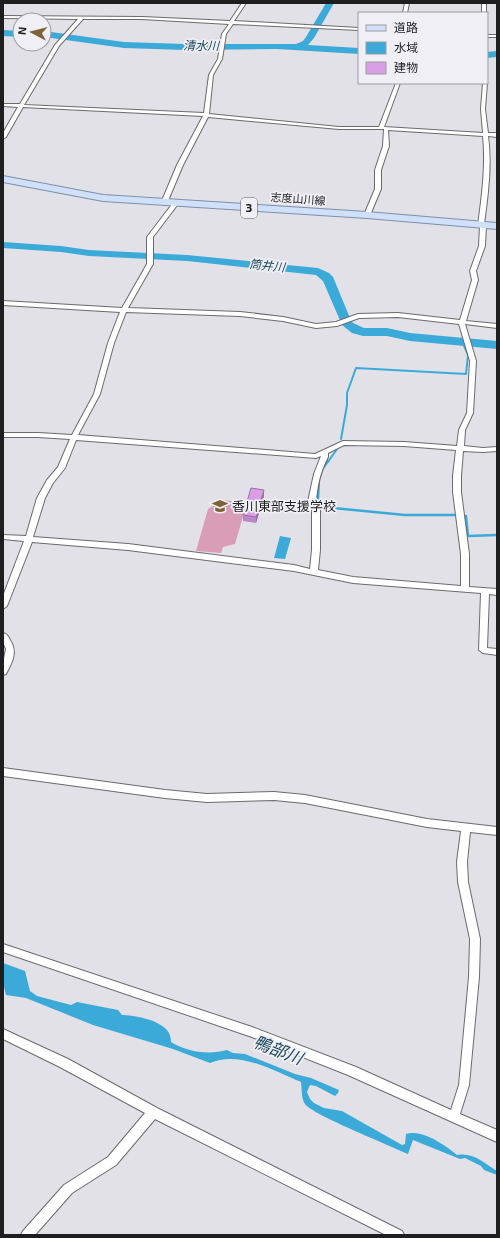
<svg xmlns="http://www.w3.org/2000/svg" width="500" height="1238" font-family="'Exo 2','Noto Sans JP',sans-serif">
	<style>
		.green { fill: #d99db8 }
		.water { fill: #3baad8 }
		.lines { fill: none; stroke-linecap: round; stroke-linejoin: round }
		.stream-far1 { stroke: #3baad8; stroke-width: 2 }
		.stream { stroke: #3baad8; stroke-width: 2.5 }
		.river { fill: #3baad8; fill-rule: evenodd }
		.street-casing { stroke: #6a6a6f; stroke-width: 2 }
		.primary-casing { stroke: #7e8faa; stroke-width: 2 }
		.street { fill: #fff; fill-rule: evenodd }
		.primary { fill: #d1e0f9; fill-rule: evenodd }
		.wall { fill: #bb88c7 }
		.shaded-wall { fill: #996fa2 }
		.building { fill: #da9ee7; stroke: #996fa2 }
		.labels { text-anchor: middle; stroke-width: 3.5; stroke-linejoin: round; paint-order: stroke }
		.far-street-label { font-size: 11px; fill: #1e1e20; stroke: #efeff5 }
		.far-water-label { font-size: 12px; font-style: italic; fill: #1c495d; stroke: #efeff5 }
		.shield { fill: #efeff5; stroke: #5d5d60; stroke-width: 1 }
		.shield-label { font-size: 12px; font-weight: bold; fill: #1e1e20 }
		.poi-label { font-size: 13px; fill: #1e1e20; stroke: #efeff5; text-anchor: start }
		.near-water-label { font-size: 17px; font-style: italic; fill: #1c495d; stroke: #efeff5 }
	</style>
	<rect width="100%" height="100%" fill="#e2e1e7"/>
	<!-- green -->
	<polygon class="green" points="223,500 247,503 235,544 223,547 221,553 196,551 208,509"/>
	<!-- water -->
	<g class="water">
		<polygon points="280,536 291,538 285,559 274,558"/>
		<path d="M3,963L25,971L30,991L37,996L71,1005L77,1002L118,1010L122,1015C134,1015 162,1020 169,1033C170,1035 171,1039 171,1042C187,1052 209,1055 227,1050L233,1053L245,1054L295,1074L311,1078L339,1090L338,1093L335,1096L316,1086L310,1085L307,1092L310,1099L314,1103L324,1108L342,1111L402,1145L405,1144L406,1134C422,1129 445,1145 457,1155C473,1152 484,1163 497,1171V1175L484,1170L481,1166L465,1158L460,1159L413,1140L408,1154C391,1146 311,1114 305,1104C301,1098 302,1089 301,1082C274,1071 239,1050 210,1063L173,1049L93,1025L26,998L6,995L3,983Z"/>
	</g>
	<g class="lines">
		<!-- stream-far1 -->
		<g class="stream-far1">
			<polyline points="341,439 347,405 347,393 356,368 466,374 468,355 462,341"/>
			<polyline points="328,462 339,446 345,445"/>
		</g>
		<!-- stream -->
		<g class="stream">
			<polyline points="321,471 328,461"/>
			<polyline points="319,477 318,501 323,507 405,515 454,515"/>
			<polyline points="466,516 468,536 497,535"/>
		</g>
		<!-- river -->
		<g class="river">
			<polygon points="326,3 334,3 314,38 308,45 359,48 359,54 277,49 185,50 124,48 44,37 44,31 124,42 185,44 296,44 303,41 306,37"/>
			<polygon points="3,30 20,31 20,37 3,36"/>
			<polygon points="497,51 497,57 487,58 487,52"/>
			<polygon points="3,242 61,246 89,250 187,255 318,268 329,273 333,277 350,318 353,323 364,328 387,328 410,333 497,341 497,349 410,341 387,336 363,336 352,333 342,325 323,281 316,275 187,261 89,256 61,252 3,248"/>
		</g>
		<!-- street casing -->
		<g class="street-casing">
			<g id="street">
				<path d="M242,3H246L234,21L359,28V30L233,24L226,34L222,59L213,75L209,114L339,127H379L396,83H400L384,127L483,133L481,109L483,83H487L485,109L488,133H497V137L488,136C492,165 488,195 484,224L486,225L485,246L476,271L478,280L466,321L497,324V328L465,324L476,361L473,413L465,430L464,446L483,448L497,447V451L483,452L463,451L461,476V492L469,554V587L497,589V595L489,594L487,648L497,649V655L483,653L479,650L481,593L353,583L294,571L128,550L32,542L7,606L3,609V596L24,541L3,539V535L26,536L37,498L47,480L58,467L70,439L38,437H3V433H38L72,435L94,394L108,343L120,312L3,305V301L122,308L147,264V237L173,203L175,202L178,204L153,237V264L128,308L240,312L283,317L316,324L336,322L358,314L398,313L460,320L472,280L470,271L479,246L480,226L478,225C482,196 486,165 483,136L388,130L389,146L381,170V189L370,215L367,217L364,215L375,189V170L383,146L384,129H339L208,117L183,165L167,203L164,205L161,203L177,165L203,116L23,107L6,137L3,139V133L18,107L3,106V104H20L55,45L78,19L3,18V16L142,17L230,21ZM83,19H142L229,24L222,34L218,59L209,75L204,113L24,105L59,46ZM126,312L240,316L283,321L316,328L337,326L359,318L398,317L459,324L470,361L467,413L459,430L457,446L404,442L343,441L315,454L78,435L100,394L114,343ZM76,440L316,458L321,456L314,474L309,497L308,503L312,509V550L310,569L294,565L128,544L33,537L45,498L53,483L65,468ZM344,445L404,446L456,450L453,476V492L461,554V586L353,577L318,570L320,550V509L316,503C317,486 320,472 328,457V453Z"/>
				<polygon points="405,3 409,3 407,13 403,13"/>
				<rect x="482" y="3" width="4" height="10"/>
				<rect x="487" y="35" width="10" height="2"/>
				<path d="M3,633C7,634 8,636 10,640C18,652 12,663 6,674L3,675V663L6,649L3,642Z"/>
				<polygon points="3,768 165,790 207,794 274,792 305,795 427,819 497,827 497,835 470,832 467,862 468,882 480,939 479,977 469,1085 460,1114 497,1130 497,1142 348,1075 252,1037 3,952 3,944 252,1027 356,1067 451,1110 459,1085 469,977 470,939 458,882 457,862 461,831 427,827 305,803 274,800 207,802 165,798 3,776"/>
				<polygon points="3,1029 68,1059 157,1108 402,1231 404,1235 386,1235 155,1119 116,1165 72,1193 35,1235 21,1235 23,1231 64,1185 108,1157 145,1113 60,1067 3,1039"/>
			</g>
		</g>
		<!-- primary casing -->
		<g class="primary-casing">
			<polygon id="primary" points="3,176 103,195 367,212 497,223 497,229 367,218 103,201 3,182"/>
		</g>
		<!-- street -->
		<use href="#street" class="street"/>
		<!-- primary -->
		<use href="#primary" class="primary"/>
	</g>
	<!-- wall -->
	<polygon class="wall" points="264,496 256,523 243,521 243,515"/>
	<!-- shaded-wall -->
	<polygon class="shaded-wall" points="264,490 264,496 256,523 256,517"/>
	<!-- building -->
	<polygon class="building" points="251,488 264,490 256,517 243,515"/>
	<!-- icons -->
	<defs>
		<g id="school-bare" transform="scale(1.2)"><path d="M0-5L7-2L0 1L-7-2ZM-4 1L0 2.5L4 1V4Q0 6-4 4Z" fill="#7d6335" stroke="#efeff5" stroke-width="2.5" paint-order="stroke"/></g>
	</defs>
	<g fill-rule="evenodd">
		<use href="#school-bare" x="220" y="506"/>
	</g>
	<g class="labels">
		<!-- far-street labels -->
		<g class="far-street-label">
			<text transform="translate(298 199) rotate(4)" y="4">志度山川線</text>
		</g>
		<!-- far-water labels -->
		<g class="far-water-label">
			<text transform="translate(201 46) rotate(1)" y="4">清水川</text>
			<text transform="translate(267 266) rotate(6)" y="4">筒井川</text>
		</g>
		<!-- shield labels -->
		<rect class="shield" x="241" y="198" width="16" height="20" rx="3"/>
		<g class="shield-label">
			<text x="249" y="212">3</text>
		</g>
		<!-- poi labels -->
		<g class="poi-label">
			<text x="232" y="511">香川東部支援学校</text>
		</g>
		<!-- near-water labels -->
		<g class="near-water-label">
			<text transform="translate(278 1050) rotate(21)" y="6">鴨部川</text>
		</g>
	</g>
	<!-- border -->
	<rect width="500" height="1238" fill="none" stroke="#1e1e20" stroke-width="8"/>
	<!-- legend -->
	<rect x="358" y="12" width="130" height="72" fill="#efeff5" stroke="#9b9ba0"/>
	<rect x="366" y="25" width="20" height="6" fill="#d1e0f9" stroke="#9b9ba0"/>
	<text x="394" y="32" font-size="12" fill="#1e1e20">道路</text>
	<rect x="366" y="42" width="20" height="12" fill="#3baad8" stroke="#9b9ba0"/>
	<text x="394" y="52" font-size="12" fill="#1e1e20">水域</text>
	<rect x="366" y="62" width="20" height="12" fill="#da9ee7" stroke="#9b9ba0"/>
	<text x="394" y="72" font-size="12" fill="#1e1e20">建物</text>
	<!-- north arrow -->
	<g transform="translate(32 32) rotate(277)"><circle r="19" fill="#efeff5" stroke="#9b9ba0"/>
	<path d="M0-3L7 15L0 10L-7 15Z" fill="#7d6335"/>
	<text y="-6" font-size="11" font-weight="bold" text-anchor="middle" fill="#1e1e20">N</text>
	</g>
</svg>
